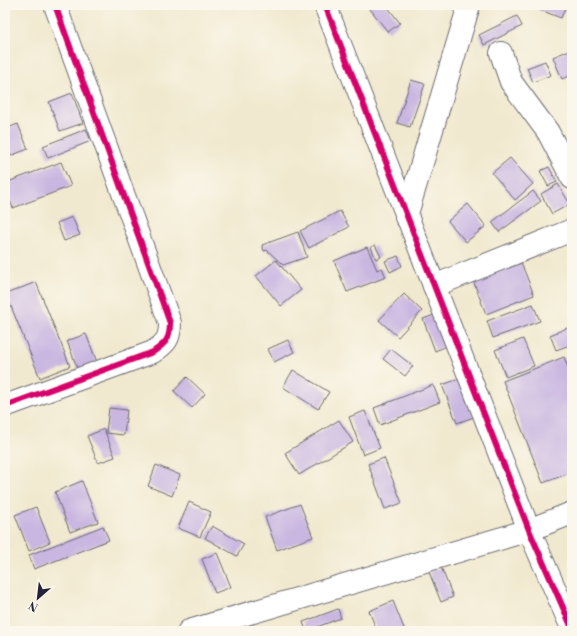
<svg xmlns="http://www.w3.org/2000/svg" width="577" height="636" font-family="'Libre Bodoni',serif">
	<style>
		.building { fill: #c9b6e1 }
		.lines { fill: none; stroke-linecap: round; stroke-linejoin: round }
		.minor-casing { stroke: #6a686f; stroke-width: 24 }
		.minor { stroke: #fff; stroke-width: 22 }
		.cycleway-casing { stroke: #fbf7ec; stroke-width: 8 }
		.cycleway { stroke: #d6006c; stroke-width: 6 }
	</style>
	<rect width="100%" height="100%" fill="#fbf7ec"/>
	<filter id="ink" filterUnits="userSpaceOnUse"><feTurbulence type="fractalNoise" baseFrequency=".025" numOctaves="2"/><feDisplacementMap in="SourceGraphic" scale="8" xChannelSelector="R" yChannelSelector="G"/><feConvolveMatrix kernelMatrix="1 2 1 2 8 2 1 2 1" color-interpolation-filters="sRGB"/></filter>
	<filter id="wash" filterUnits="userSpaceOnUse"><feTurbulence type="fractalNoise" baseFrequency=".012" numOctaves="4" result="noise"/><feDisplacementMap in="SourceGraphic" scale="16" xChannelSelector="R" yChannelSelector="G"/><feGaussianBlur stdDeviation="0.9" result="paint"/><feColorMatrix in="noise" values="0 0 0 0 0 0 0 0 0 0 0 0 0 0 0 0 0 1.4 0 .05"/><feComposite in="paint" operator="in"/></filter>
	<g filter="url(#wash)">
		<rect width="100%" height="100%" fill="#f1e9cf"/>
		<g id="blocks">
			<!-- building -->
			<g class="building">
				<polygon points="367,5 386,5 400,23 388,32"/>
				<polygon points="527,5 564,5 566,6 561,18"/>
				<polygon points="517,16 522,26 484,45 479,35"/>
				<polygon points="572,49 572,75 562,79 553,57"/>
				<polygon points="545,61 551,75 533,82 527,68"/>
				<polygon points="411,80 425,84 410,127 397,123"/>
				<polygon points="72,93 83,123 60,131 49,102"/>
				<polygon points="18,124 28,149 5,158 5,129"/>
				<polygon points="86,129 91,141 48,158 43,146"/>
				<polygon points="510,158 533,184 515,200 492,173"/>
				<polygon points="61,162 71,186 13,208 5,189 5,183"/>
				<polygon points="549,167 557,182 548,186 540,171"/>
				<polygon points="558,184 570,204 552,214 541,194"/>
				<polygon points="533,191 541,201 499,232 492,222"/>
				<polygon points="468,204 486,226 466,242 448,221"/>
				<polygon points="340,211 349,227 309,248 300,231"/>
				<polygon points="72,217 80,235 64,241 57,223"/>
				<polygon points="298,232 307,257 283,265 267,250 264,251 262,245"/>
				<polygon points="375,245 381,257 376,259 371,247"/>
				<polygon points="367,247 377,270 382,268 386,277 347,292 334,261"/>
				<polygon points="398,256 402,266 390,272 385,261"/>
				<polygon points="276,260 301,290 281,306 256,276"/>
				<polygon points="520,260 534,295 486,314 472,278"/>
				<polygon points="36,282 70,366 40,378 6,294"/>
				<polygon points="404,294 422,311 398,337 379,320"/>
				<polygon points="533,304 540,321 493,338 487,321"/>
				<polygon points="434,315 447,346 435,351 423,319"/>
				<polygon points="572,326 572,350 570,345 556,350 550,335"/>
				<polygon points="86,334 97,362 78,370 67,341"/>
				<polygon points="523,339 534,366 506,377 495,350"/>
				<polygon points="288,340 294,352 274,362 268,349"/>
				<polygon points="391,349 413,366 405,376 383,359"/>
				<polygon points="564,357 572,378 572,472 543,483 503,381"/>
				<polygon points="293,370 329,392 318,409 283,387"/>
				<polygon points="187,377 205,394 192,408 174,391"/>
				<polygon points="459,379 474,417 457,423 442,385"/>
				<polygon points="433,385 440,402 380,425 374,408"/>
				<polygon points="109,408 127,410 124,435 106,433"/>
				<polygon points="365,411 380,448 363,455 349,417"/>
				<polygon points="339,420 353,442 299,475 285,453"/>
				<polygon points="104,429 115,457 98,463 87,436"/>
				<polygon points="384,458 402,503 385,509 368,464"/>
				<polygon points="156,465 180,475 172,496 148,486"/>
				<polygon points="82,481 98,522 70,532 55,492"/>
				<polygon points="189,502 211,512 200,537 178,528"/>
				<polygon points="300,504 313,537 277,550 265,517"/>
				<polygon points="36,507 50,542 29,551 15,515"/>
				<polygon points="103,526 109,540 34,569 29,555"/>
				<polygon points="212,526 244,544 237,556 205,538"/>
				<polygon points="217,553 231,587 215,593 202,559"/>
				<polygon points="441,567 453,597 441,602 429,572"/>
				<polygon points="393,601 405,631 377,631 369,611"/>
				<polygon points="338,609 341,618 306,631 303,622"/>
			</g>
		</g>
	</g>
	<g filter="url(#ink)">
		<use href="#blocks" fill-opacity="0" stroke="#6a686f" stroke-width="1"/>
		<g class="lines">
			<!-- minor casing -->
			<g class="minor-casing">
				<g id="minor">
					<polyline points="325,5 529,530 572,628"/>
					<polyline points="501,53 511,82 548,132 572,178"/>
					<polyline points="406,217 469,5"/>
					<polyline points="434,286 572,230"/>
					<path d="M5,406L153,352C166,343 170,339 170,323L55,5"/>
					<polyline points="189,631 529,530 572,513"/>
				</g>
			</g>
			<!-- minor -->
			<use href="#minor" class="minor"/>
			<!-- cycleway casing -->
			<g class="cycleway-casing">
				<g id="cycleway">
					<polyline points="325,5 529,530 572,628"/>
					<path d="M5,406L153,352C166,343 170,339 170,323L55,5"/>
				</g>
			</g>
			<!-- cycleway -->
			<use href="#cycleway" class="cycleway"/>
		</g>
	</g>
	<!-- margin -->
	<rect width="577" height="636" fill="none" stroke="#fbf7ec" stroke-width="20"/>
	<!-- north arrow -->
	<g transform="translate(38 598) rotate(208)" stroke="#fbf7ec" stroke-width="3" paint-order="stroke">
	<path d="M0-3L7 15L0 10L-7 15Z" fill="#22223b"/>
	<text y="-6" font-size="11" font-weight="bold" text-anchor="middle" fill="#22223b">N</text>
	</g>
</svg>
